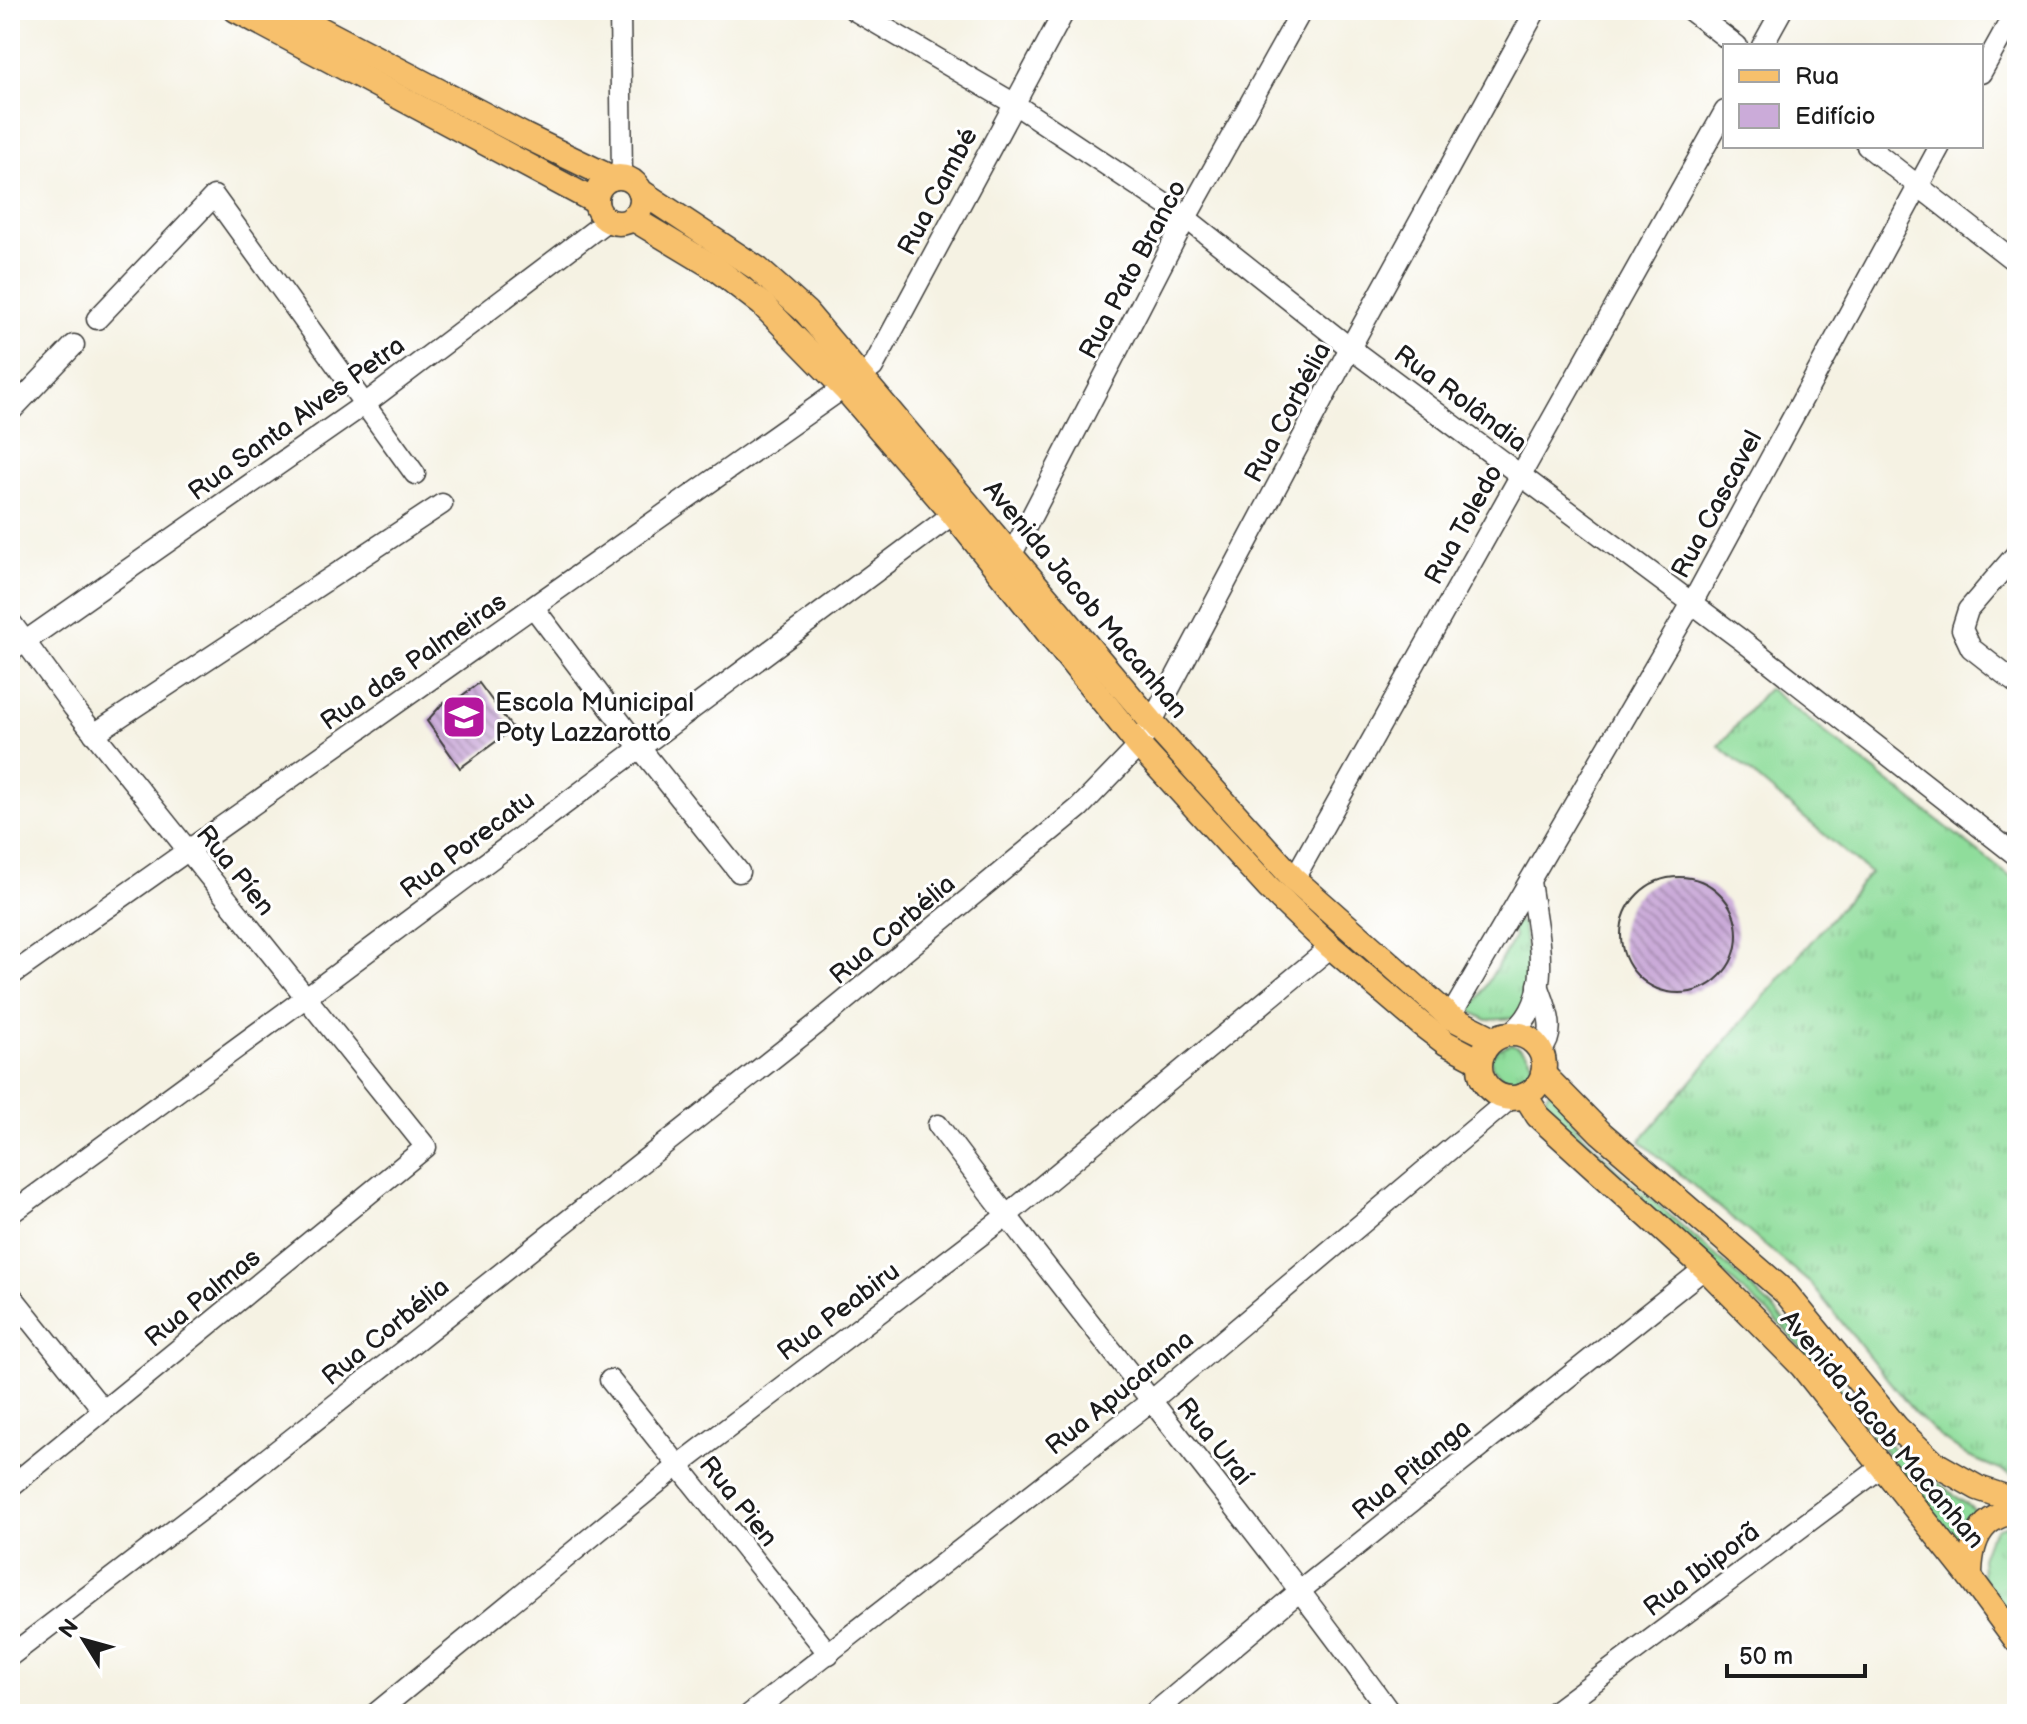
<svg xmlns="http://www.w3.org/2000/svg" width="2027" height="1724" font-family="'Balsamiq Sans',sans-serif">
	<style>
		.grass { fill: url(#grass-tufts); stroke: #567c5c; stroke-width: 2 }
		.building { fill: url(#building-back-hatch) }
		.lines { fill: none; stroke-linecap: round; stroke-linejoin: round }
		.minor-casing { stroke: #3d3c3a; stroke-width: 23 }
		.major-casing { stroke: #3d3c3a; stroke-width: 27 }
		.minor { stroke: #fff; stroke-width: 20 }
		.major { stroke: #f7c06c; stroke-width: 24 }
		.labels { text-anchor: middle; stroke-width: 6; stroke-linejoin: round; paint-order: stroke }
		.street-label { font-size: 26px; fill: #1c1c1c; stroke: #fff }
		.poi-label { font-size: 26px; fill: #1c1c1c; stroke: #fff; text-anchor: start }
	</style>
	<defs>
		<pattern id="grass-tufts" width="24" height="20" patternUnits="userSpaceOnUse" patternTransform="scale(2)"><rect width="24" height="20" fill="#8fdd9b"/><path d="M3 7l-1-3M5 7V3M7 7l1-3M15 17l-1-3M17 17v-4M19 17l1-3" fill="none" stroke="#7bbd85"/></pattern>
		<pattern id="building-back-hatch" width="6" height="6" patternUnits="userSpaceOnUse" patternTransform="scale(2)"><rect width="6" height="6" fill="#cbabd9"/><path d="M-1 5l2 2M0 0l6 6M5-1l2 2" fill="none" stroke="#a48aaf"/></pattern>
	</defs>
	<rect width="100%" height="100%" fill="#fff"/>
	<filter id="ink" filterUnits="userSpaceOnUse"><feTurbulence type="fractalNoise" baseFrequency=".0125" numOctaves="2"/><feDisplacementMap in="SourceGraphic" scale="16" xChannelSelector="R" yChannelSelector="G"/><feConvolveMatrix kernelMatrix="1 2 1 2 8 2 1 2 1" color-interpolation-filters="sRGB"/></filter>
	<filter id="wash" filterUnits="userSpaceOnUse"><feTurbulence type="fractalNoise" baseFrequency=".006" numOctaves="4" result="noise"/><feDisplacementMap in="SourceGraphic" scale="32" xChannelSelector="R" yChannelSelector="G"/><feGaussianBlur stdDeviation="1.8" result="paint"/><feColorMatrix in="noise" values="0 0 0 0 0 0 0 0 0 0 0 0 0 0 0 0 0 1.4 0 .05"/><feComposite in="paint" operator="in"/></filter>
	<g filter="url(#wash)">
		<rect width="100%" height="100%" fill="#f5f2e3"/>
		<!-- grass -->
		<g class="grass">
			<polygon points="1768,688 2017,882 2017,1477 1969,1457 1939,1436 1913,1411 1811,1284 1640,1141 1870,873 1719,746"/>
			<path d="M1153,740C1212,805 1269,873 1334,931C1378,970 1427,1004 1475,1038L1470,1051L1308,914Z"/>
			<polygon points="1515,920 1523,924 1531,993 1515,1018 1487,1020 1463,1008 1476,1003 1514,937 1510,922"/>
			<path d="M1511,1044C1530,1049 1542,1069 1522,1082H1509L1492,1067L1491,1059L1497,1049Z"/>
			<polygon points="1551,1089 1579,1130 1617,1169 1748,1284 1789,1325 1891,1447 1974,1510 1976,1515 1960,1542 1954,1540 1846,1402 1782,1326 1539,1108"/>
			<polygon points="2017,1522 2017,1628 1982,1576 1981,1558 1988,1539 1997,1528"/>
		</g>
		<g id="blocks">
			<!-- building -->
			<g class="building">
				<polygon points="479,683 513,729 460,768 427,721 444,702 448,706"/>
				<circle cx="1679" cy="935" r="58"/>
			</g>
		</g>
	</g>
	<g filter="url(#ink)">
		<use href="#blocks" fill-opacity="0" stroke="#3d3c3a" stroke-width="2"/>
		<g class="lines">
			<!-- minor casing -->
			<g class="minor-casing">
				<g id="minor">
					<polyline points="620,10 622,177"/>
					<polyline points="854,10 1013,103 1186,218 1350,348 1740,639 2017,856"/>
					<polyline points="1690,10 1737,46"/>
					<polyline points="1762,46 1782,10"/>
					<polyline points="1981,73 2016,10"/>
					<polyline points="1867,146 2017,263"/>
					<polyline points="97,319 214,196 415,474"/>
					<polyline points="10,412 74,345"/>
					<polyline points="2017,553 1968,610 1962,629 1971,648 2017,684"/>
					<polyline points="1012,554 1186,218 1302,10"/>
					<polyline points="534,608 640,748 739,872"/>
					<polyline points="10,621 73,707 426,1147 10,1487"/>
					<polyline points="10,652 365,404 608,220"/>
					<polyline points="94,734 442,504"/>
					<polyline points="1294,879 1725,111"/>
					<polyline points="10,976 873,367 1065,10"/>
					<path d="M1538,985C1546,1007 1558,1032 1541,1051"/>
					<polyline points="1450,1017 1692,603 1940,146"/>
					<path d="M1509,1034C1558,1002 1536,930 1530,881"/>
					<path d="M938,1125C1086,1324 1246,1513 1391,1714"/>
					<polyline points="10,1214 305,998 953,514"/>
					<polyline points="10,1294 103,1410"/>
					<polyline points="610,1380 829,1654"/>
					<polyline points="10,1656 241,1479 814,1026 1080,807 1139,746 1350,348 1536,10"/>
					<polyline points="375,1714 678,1466 1006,1216 1331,947"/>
					<polyline points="750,1714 1151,1401 1511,1098"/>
					<polyline points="1153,1714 1301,1590 1705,1268"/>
					<polyline points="1551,1714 1883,1466"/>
				</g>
			</g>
			<!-- major casing -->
			<g class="major-casing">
				<g id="major">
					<polyline points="236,10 596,202"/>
					<polyline points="284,10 525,136 612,178"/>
					<circle cx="619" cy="200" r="23"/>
					<polyline points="640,191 758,269 806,312 1151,721 1294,879 1450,1017 1494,1039"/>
					<polyline points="632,218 715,268 762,304 845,389 953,514 1139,746 1268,887 1331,947 1421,1024 1446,1043 1480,1061"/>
					<circle cx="1512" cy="1066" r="32"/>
					<polyline points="1543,1074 1601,1133 1786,1293 1897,1428 1934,1463 1978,1488 2017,1501"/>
					<polyline points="1525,1095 1538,1116 1705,1268 1802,1366 1970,1577 2017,1641"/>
					<path d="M1970,1577C1970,1544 1979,1515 2017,1512"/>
				</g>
			</g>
			<!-- minor -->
			<use href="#minor" class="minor"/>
			<!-- major -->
			<use href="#major" class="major"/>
		</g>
	</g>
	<!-- icons -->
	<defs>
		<g id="school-square" transform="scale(2.3)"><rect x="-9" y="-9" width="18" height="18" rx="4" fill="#b5179e" stroke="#fff"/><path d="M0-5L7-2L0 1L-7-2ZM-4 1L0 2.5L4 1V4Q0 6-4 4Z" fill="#fff"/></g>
	</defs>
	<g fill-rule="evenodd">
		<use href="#school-square" x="464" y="717"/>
	</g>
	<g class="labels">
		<!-- street labels -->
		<g class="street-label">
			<text transform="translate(937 191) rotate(-62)" y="9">Rua Cambé</text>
			<text transform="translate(1132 269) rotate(-62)" y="9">Rua Pato Branco</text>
			<text transform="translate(1461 398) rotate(37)" y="9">Rua Rolândia</text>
			<text transform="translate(1287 412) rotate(-62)" y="9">Rua Corbélia</text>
			<text transform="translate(296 418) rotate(-36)" y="9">Rua Santa Alves Petra</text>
			<text transform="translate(1716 504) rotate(-62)" y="9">Rua Cascavel</text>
			<text transform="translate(1463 524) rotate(-61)" y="9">Rua Toledo</text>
			<text transform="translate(1086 599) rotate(50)" y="9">Avenida Jacob Macanhan</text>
			<text transform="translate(413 661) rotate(-35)" y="9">Rua das Palmeiras</text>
			<text transform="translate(467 844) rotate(-37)" y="9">Rua Porecatu</text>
			<text transform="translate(236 870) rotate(51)" y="9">Rua Píen</text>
			<text transform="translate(892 929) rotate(-40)" y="9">Rua Corbélia</text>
			<text transform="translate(202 1297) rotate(-39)" y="9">Rua Palmas</text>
			<text transform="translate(838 1311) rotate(-37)" y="9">Rua Peabiru</text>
			<text transform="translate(385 1331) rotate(-39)" y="9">Rua Corbélia</text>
			<text transform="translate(1119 1392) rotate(-39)" y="9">Rua Apucarana</text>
			<text transform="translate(1883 1429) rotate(50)" y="9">Avenida Jacob Macanhan</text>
			<text transform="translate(1215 1441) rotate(51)" y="9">Rua Uraí</text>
			<text transform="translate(1411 1469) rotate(-39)" y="9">Rua Pitanga</text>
			<text transform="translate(739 1501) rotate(51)" y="9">Rua Pien</text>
			<text transform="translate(1701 1569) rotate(-37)" y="9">Rua Ibiporã</text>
		</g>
		<!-- poi labels -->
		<g class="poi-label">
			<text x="495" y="711">Escola Municipal<tspan x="495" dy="30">Poty Lazzarotto</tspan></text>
		</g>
	</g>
	<!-- margin -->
	<rect width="2027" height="1724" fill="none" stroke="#fff" stroke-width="40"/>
	<!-- legend -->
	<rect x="1723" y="44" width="260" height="104" fill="#ffffff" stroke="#a4a4a4" stroke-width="2"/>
	<rect x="1739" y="70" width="40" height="12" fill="#f7c06c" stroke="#a4a4a4" stroke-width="2"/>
	<text x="1795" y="84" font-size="24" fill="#1c1c1c">Rua</text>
	<rect x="1739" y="104" width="40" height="24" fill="#cbabd9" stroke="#a4a4a4" stroke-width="2"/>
	<text x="1795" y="124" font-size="24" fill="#1c1c1c">Edifício</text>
	<!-- north arrow -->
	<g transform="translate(84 1640) rotate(307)" stroke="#ffffff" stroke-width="6" paint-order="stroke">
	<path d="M0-6L14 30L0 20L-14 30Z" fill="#1c1c1c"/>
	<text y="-12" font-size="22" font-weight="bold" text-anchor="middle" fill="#1c1c1c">N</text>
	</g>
	<!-- scale -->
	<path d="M1727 1664v12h138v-12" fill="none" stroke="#1c1c1c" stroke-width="4"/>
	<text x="1739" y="1664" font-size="24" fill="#1c1c1c" stroke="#ffffff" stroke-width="6" paint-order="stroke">50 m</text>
</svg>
